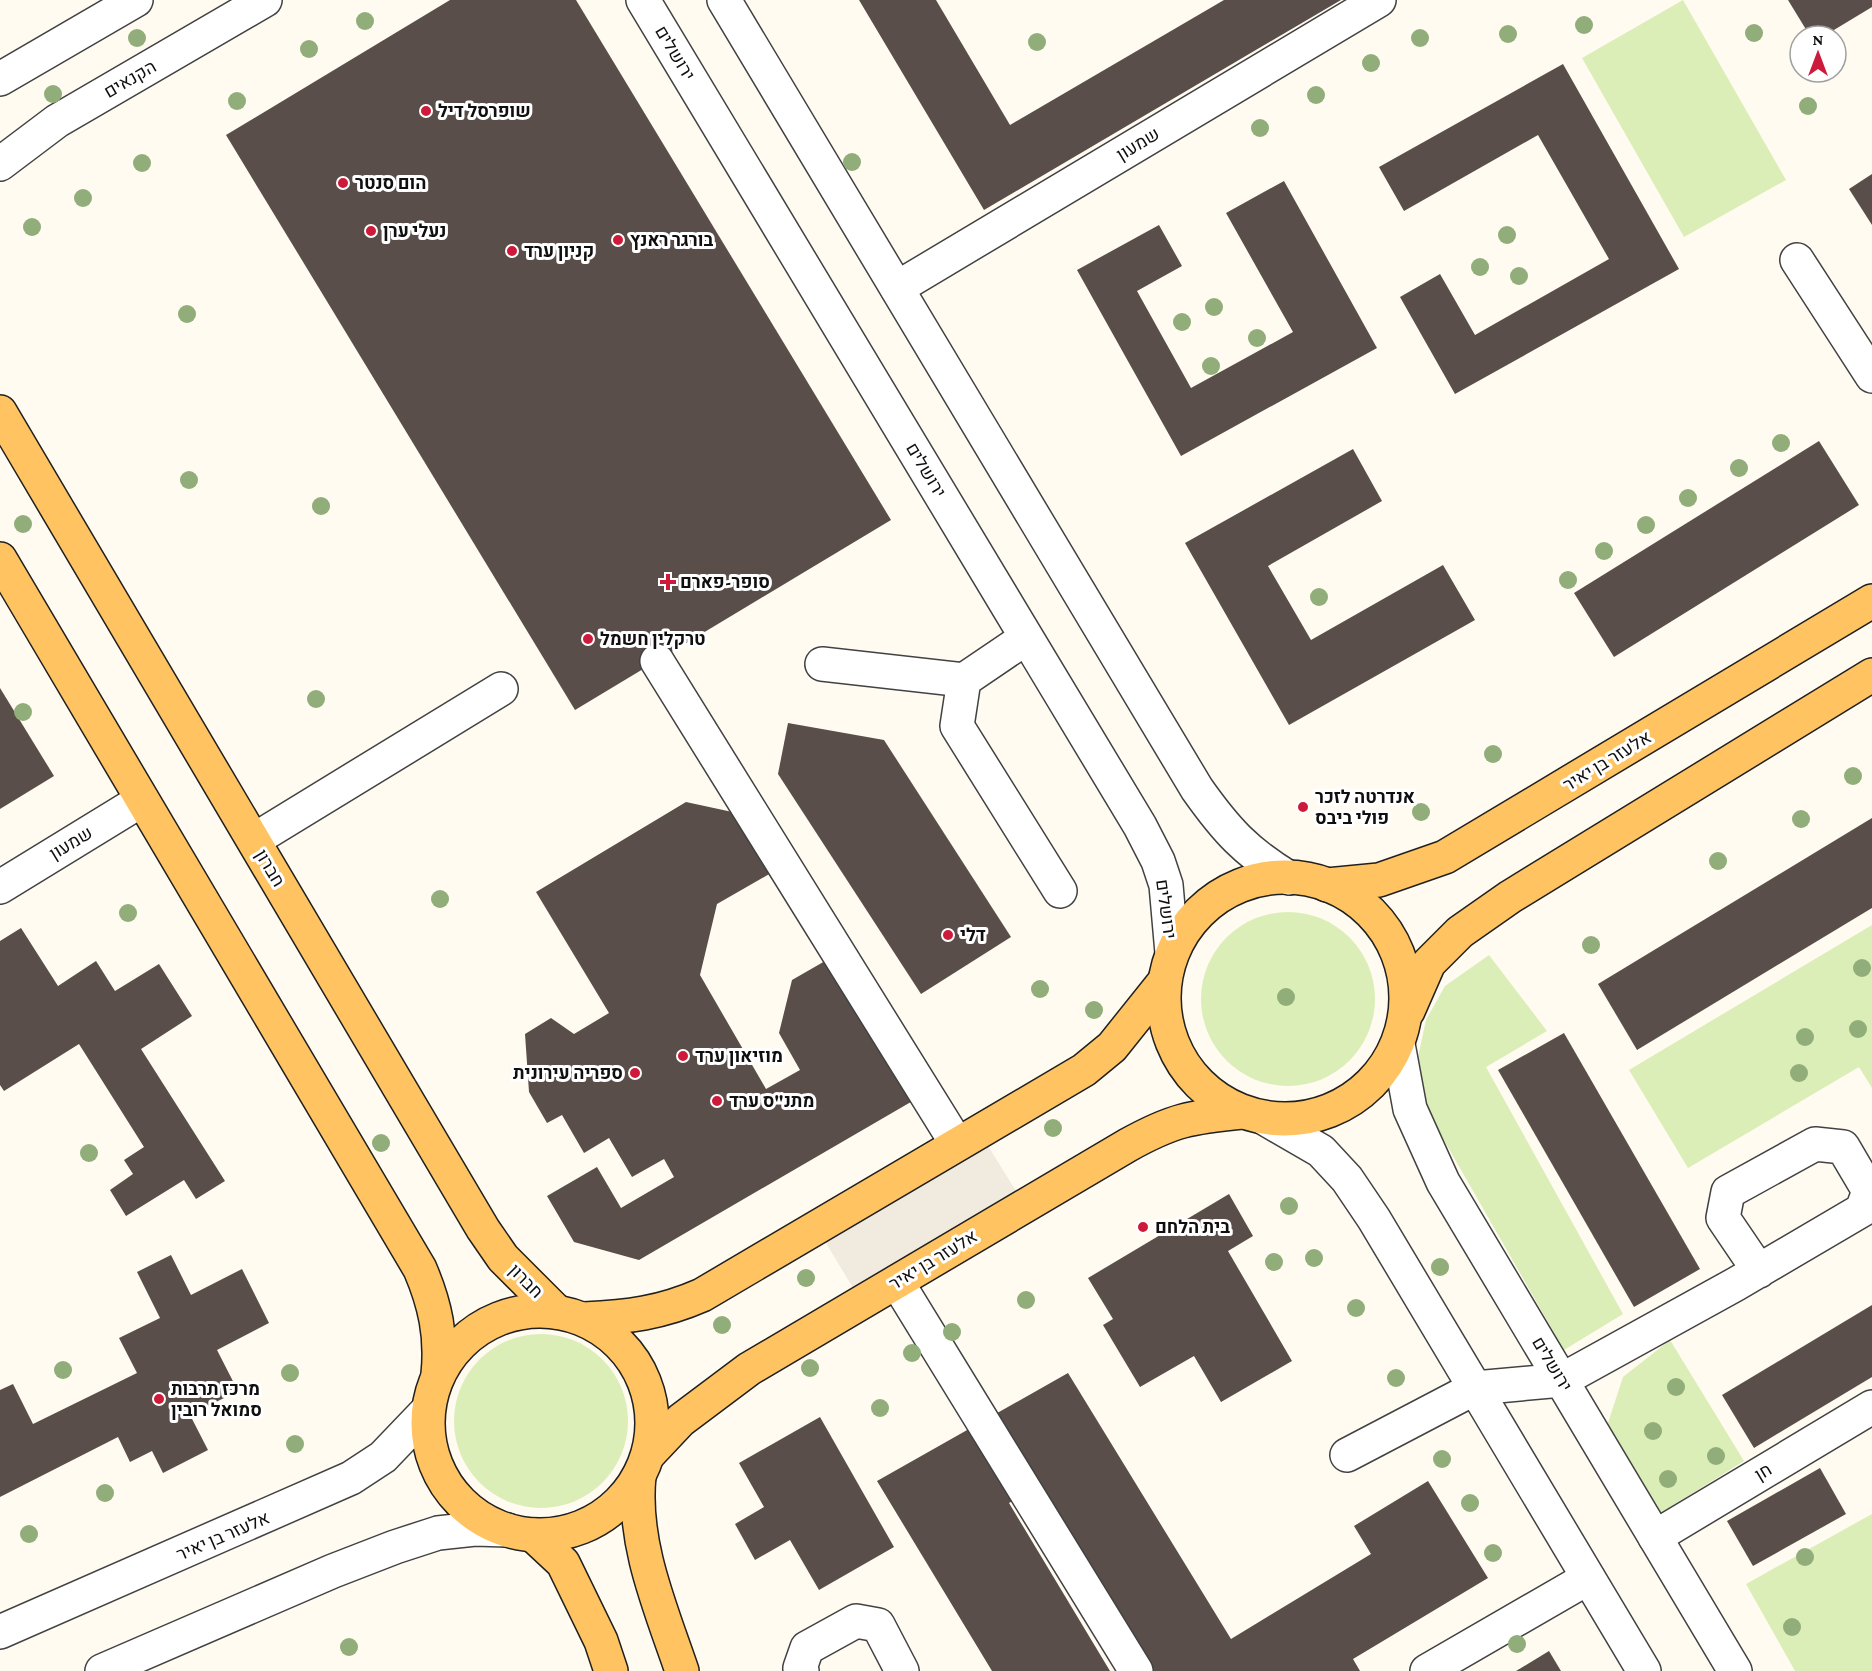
<svg xmlns="http://www.w3.org/2000/svg" width="1872" height="1671" font-family="'Crimson Pro',Heebo,serif">
	<style>
		.green { fill: #dbeeb7 }
		.plaza { fill: #f1eade }
		.building { fill: #594e4a }
		.lines { fill: none; stroke-linecap: round; stroke-linejoin: round }
		.minor-casing { stroke: #424242; stroke-width: 36 }
		.major-casing { stroke: #202020; stroke-width: 36 }
		.minor { stroke: #fff; stroke-width: 33 }
		.major { stroke: #ffc461; stroke-width: 33 }
		.tree { fill: #90ad7a }
		.poi-dot { fill: #cd193a; stroke: #fff; stroke-width: 2 }
		.labels { text-anchor: middle; stroke-width: 6; stroke-linejoin: round; paint-order: stroke }
		.street-label { font-size: 18px; fill: #0f0f0f; stroke: #fff }
		.poi-label { font-size: 18px; font-weight: bold; fill: #0f0f0f; stroke: #fff; text-anchor: start }
	</style>
	<rect width="100%" height="100%" fill="#fffbf1"/>
	<!-- green -->
	<g class="green">
		<polygon points="1683,0 1786,180 1684,237 1582,58"/>
		<circle cx="1288" cy="999" r="87"/>
		<polygon points="1872,925 1872,1088 1859,1067 1688,1168 1629,1070"/>
		<polygon points="1489,955 1547,1031 1486,1067 1623,1314 1564,1350 1429,1114 1417,1062 1426,1020 1445,986"/>
		<circle cx="541" cy="1421" r="87"/>
		<polygon points="1670,1340 1744,1461 1656,1516 1605,1432 1623,1377"/>
		<polygon points="1872,1514 1872,1671 1795,1671 1746,1584"/>
	</g>
	<!-- plaza -->
	<polygon class="plaza" points="979,1131 1025,1206 862,1303 817,1228"/>
	<!-- building -->
	<g class="building">
		<polygon points="450,0 576,0 891,520 575,710 226,135"/>
		<polygon points="859,0 936,0 1010,125 1224,0 1341,0 984,210"/>
		<polygon points="1788,0 1872,0 1872,7 1824,36 1810,36"/>
		<polygon points="1563,64 1679,269 1455,394 1400,297 1440,274 1475,335 1609,259 1538,135 1404,211 1379,167"/>
		<polygon points="1872,174 1872,225 1849,189"/>
		<polygon points="1284,181 1377,348 1181,456 1077,270 1159,225 1182,266 1137,291 1191,388 1293,332 1226,213"/>
		<polygon points="1819,441 1859,505 1614,657 1574,593"/>
		<polygon points="1353,449 1382,501 1268,566 1311,640 1443,565 1475,620 1289,725 1185,543"/>
		<polygon points="0,688 54,776 0,809"/>
		<polygon points="788,723 884,740 1011,937 921,994 778,774"/>
		<polygon points="686,802 737,813 771,873 717,904 700,975 766,1089 800,1070 779,1033 792,980 832,957 916,1099 639,1260 574,1242 547,1196 597,1167 621,1208 674,1177 664,1159 632,1177 609,1138 584,1153 562,1115 547,1123 529,1092 525,1034 551,1018 574,1034 609,1013 536,892"/>
		<polygon points="1872,818 1872,908 1637,1050 1598,984"/>
		<polygon points="21,928 58,986 96,961 115,991 159,964 192,1016 141,1049 225,1181 196,1199 184,1180 126,1216 110,1190 133,1174 124,1160 144,1147 79,1044 4,1091 0,1085 0,941"/>
		<polygon points="1564,1033 1700,1269 1634,1307 1498,1070"/>
		<polygon points="1229,1194 1253,1236 1228,1251 1292,1361 1221,1402 1194,1356 1140,1387 1103,1325 1113,1319 1088,1278"/>
		<polygon points="171,1255 191,1295 242,1269 269,1323 217,1350 238,1391 190,1415 208,1450 163,1473 152,1451 130,1462 118,1437 0,1497 0,1390 13,1384 33,1424 137,1373 119,1338 160,1318 137,1272"/>
		<polygon points="1872,1305 1872,1377 1754,1448 1722,1395"/>
		<polygon points="1068,1373 1231,1639 1371,1554 1354,1526 1428,1481 1488,1578 1353,1659 1360,1671 1149,1671 1020,1497 1009,1503 1110,1671 992,1671 877,1481"/>
		<polygon points="820,1417 894,1547 819,1590 790,1540 755,1560 735,1524 764,1507 739,1463"/>
		<polygon points="1820,1468 1846,1514 1753,1566 1727,1521"/>
		<polygon points="1549,1651 1561,1671 1516,1671"/>
	</g>
	<g class="lines">
		<!-- minor casing -->
		<g class="minor-casing">
			<g id="minor">
				<polyline points="643,0 1140,826 1158,861 1166,885 1172,953"/>
				<path d="M724,0L1197,789C1226,830 1246,852 1289,878"/>
				<polyline points="0,79 136,0"/>
				<polyline points="0,164 57,121 265,0"/>
				<polyline points="1797,260 1872,376"/>
				<polyline points="897,288 1379,0"/>
				<polyline points="1026,638 964,680 957,726 1060,891"/>
				<polyline points="657,661 957,1144"/>
				<polyline points="822,664 964,680"/>
				<polyline points="254,840 501,689"/>
				<polyline points="0,887 142,800"/>
				<polyline points="1398,1044 1410,1109 1443,1182 1735,1671"/>
				<polyline points="1264,1118 1321,1151 1347,1179 1374,1219 1644,1671"/>
				<polyline points="897,1282 1136,1671"/>
				<polyline points="1347,1455 1475,1388 1562,1380 1736,1284 1862,1210 1869,1191 1843,1147 1815,1144 1728,1192 1723,1218 1759,1271"/>
				<polyline points="1655,1537 1872,1407"/>
				<polyline points="0,1632 351,1478 383,1457 428,1410"/>
				<polyline points="102,1671 333,1571 395,1547 438,1533 475,1529 507,1530"/>
				<polyline points="802,1671 800,1668 807,1648 856,1621 878,1625 902,1671"/>
				<polyline points="1427,1671 1588,1578"/>
			</g>
		</g>
		<!-- major casing -->
		<g class="major-casing">
			<g id="major">
				<polyline points="0,412 483,1229 503,1258 557,1312"/>
				<path d="M0,559L420,1269C435,1304 442,1336 438,1374"/>
				<circle cx="1285" cy="998" r="121"/>
				<polyline points="1327,885 1379,880 1445,857 1872,601"/>
				<polyline points="1408,1011 1429,963 1460,932 1510,897 1872,675"/>
				<circle cx="540" cy="1423" r="112"/>
				<path d="M584,1319C628,1317 661,1313 702,1295L1084,1070L1112,1047L1164,982"/>
				<path d="M648,1455L681,1420L749,1369L1128,1145C1173,1120 1191,1117 1242,1112"/>
				<path d="M639,1476C632,1543 661,1609 682,1671"/>
				<polyline points="533,1535 563,1563 601,1641 611,1671"/>
			</g>
		</g>
		<!-- minor -->
		<use href="#minor" class="minor"/>
		<!-- major -->
		<use href="#major" class="major"/>
	</g>
	<!-- trees -->
	<g class="tree">
		<circle cx="365" cy="21" r="9"/>
		<circle cx="1584" cy="25" r="9"/>
		<circle cx="1754" cy="33" r="9"/>
		<circle cx="1508" cy="34" r="9"/>
		<circle cx="137" cy="38" r="9"/>
		<circle cx="1420" cy="38" r="9"/>
		<circle cx="1037" cy="42" r="9"/>
		<circle cx="309" cy="49" r="9"/>
		<circle cx="1371" cy="63" r="9"/>
		<circle cx="53" cy="94" r="9"/>
		<circle cx="1316" cy="95" r="9"/>
		<circle cx="237" cy="101" r="9"/>
		<circle cx="1808" cy="106" r="9"/>
		<circle cx="1260" cy="128" r="9"/>
		<circle cx="852" cy="162" r="9"/>
		<circle cx="142" cy="163" r="9"/>
		<circle cx="83" cy="198" r="9"/>
		<circle cx="32" cy="227" r="9"/>
		<circle cx="1507" cy="235" r="9"/>
		<circle cx="1480" cy="267" r="9"/>
		<circle cx="1519" cy="276" r="9"/>
		<circle cx="1214" cy="307" r="9"/>
		<circle cx="187" cy="314" r="9"/>
		<circle cx="1182" cy="322" r="9"/>
		<circle cx="1257" cy="338" r="9"/>
		<circle cx="1211" cy="366" r="9"/>
		<circle cx="1781" cy="443" r="9"/>
		<circle cx="1739" cy="468" r="9"/>
		<circle cx="189" cy="480" r="9"/>
		<circle cx="1688" cy="498" r="9"/>
		<circle cx="321" cy="506" r="9"/>
		<circle cx="23" cy="524" r="9"/>
		<circle cx="1646" cy="525" r="9"/>
		<circle cx="1604" cy="551" r="9"/>
		<circle cx="1568" cy="580" r="9"/>
		<circle cx="1319" cy="597" r="9"/>
		<circle cx="316" cy="699" r="9"/>
		<circle cx="23" cy="712" r="9"/>
		<circle cx="1493" cy="754" r="9"/>
		<circle cx="1853" cy="776" r="9"/>
		<circle cx="1421" cy="812" r="9"/>
		<circle cx="1801" cy="819" r="9"/>
		<circle cx="1718" cy="861" r="9"/>
		<circle cx="440" cy="899" r="9"/>
		<circle cx="128" cy="913" r="9"/>
		<circle cx="1591" cy="945" r="9"/>
		<circle cx="1862" cy="968" r="9"/>
		<circle cx="1040" cy="989" r="9"/>
		<circle cx="1286" cy="997" r="9"/>
		<circle cx="1094" cy="1010" r="9"/>
		<circle cx="1858" cy="1029" r="9"/>
		<circle cx="1805" cy="1037" r="9"/>
		<circle cx="1799" cy="1073" r="9"/>
		<circle cx="1053" cy="1128" r="9"/>
		<circle cx="381" cy="1143" r="9"/>
		<circle cx="89" cy="1153" r="9"/>
		<circle cx="1289" cy="1206" r="9"/>
		<circle cx="1314" cy="1258" r="9"/>
		<circle cx="1274" cy="1262" r="9"/>
		<circle cx="1440" cy="1267" r="9"/>
		<circle cx="806" cy="1278" r="9"/>
		<circle cx="1026" cy="1300" r="9"/>
		<circle cx="1356" cy="1308" r="9"/>
		<circle cx="722" cy="1325" r="9"/>
		<circle cx="952" cy="1332" r="9"/>
		<circle cx="912" cy="1353" r="9"/>
		<circle cx="810" cy="1368" r="9"/>
		<circle cx="63" cy="1370" r="9"/>
		<circle cx="290" cy="1373" r="9"/>
		<circle cx="1396" cy="1378" r="9"/>
		<circle cx="1676" cy="1387" r="9"/>
		<circle cx="880" cy="1408" r="9"/>
		<circle cx="1653" cy="1431" r="9"/>
		<circle cx="295" cy="1444" r="9"/>
		<circle cx="1716" cy="1456" r="9"/>
		<circle cx="1442" cy="1459" r="9"/>
		<circle cx="1668" cy="1479" r="9"/>
		<circle cx="105" cy="1493" r="9"/>
		<circle cx="1470" cy="1503" r="9"/>
		<circle cx="29" cy="1534" r="9"/>
		<circle cx="1493" cy="1553" r="9"/>
		<circle cx="1805" cy="1557" r="9"/>
		<circle cx="1792" cy="1627" r="9"/>
		<circle cx="1517" cy="1644" r="9"/>
		<circle cx="349" cy="1647" r="9"/>
	</g>
	<!-- markers -->
	<g class="poi-dot">
		<circle cx="426" cy="111" r="6"/>
		<circle cx="343" cy="183" r="6"/>
		<circle cx="371" cy="231" r="6"/>
		<circle cx="618" cy="240" r="6"/>
		<circle cx="512" cy="251" r="6"/>
		<path d="M665 573h6v6h6v6h-6v6h-6v-6h-6v-6h6z"/>
		<circle cx="588" cy="639" r="6"/>
		<circle cx="1303" cy="807" r="6"/>
		<circle cx="948" cy="935" r="6"/>
		<circle cx="683" cy="1056" r="6"/>
		<circle cx="635" cy="1073" r="6"/>
		<circle cx="717" cy="1101" r="6"/>
		<circle cx="1143" cy="1227" r="6"/>
		<circle cx="159" cy="1399" r="6"/>
	</g>
	<g class="labels">
		<!-- street labels -->
		<g class="street-label">
			<text transform="translate(675 53) rotate(59)" y="6">ירושלים</text>
			<text transform="translate(130 79) rotate(-30)" y="6">הקנאים</text>
			<text transform="translate(1138 144) rotate(-31)" y="6">שמעון</text>
			<text transform="translate(926 470) rotate(59)" y="6">ירושלים</text>
			<text transform="translate(1607 761) rotate(-31)" y="6">אלעזר בן יאיר</text>
			<text transform="translate(71 843) rotate(-31)" y="6">שמעון</text>
			<text transform="translate(270 868) rotate(59)" y="6">חברון</text>
			<text transform="translate(1166 909) rotate(82)" y="6">ירושלים</text>
			<text transform="translate(933 1260) rotate(-31)" y="6">אלעזר בן יאיר</text>
			<text transform="translate(526 1281) rotate(45)" y="6">חברון</text>
			<text transform="translate(1552 1364) rotate(59)" y="6">ירושלים</text>
			<text transform="translate(1763 1472) rotate(-31)" y="6">חן</text>
			<text transform="translate(223 1536) rotate(-23)" y="6">אלעזר בן יאיר</text>
		</g>
		<!-- poi labels -->
		<g class="poi-label">
			<text x="438" y="117">שופרסל דיל</text>
			<text x="355" y="189">הום סנטר</text>
			<text x="383" y="237">נעלי ערן</text>
			<text x="630" y="246">בורגר ראנץ</text>
			<text x="524" y="257">קניון ערד</text>
			<text x="680" y="588">סופר-פארם</text>
			<text x="600" y="645">טרקלין חשמל</text>
			<text x="1315" y="803">אנדרטה לזכר<tspan x="1315" dy="21">פולי ביבס</tspan></text>
			<text x="960" y="941">דלי</text>
			<text x="695" y="1062">מוזיאון ערד</text>
			<text x="623" y="1079" text-anchor="end">ספריה עירונית</text>
			<text x="729" y="1107">מתנ"ס ערד</text>
			<text x="1155" y="1233">בית הלחם</text>
			<text x="171" y="1395">מרכז תרבות<tspan x="171" dy="21">סמואל רובין</tspan></text>
		</g>
	</g>
	<!-- north arrow -->
	<g transform="translate(1818 54)"><circle r="28" fill="#ffffff" stroke="#9f9f9f" stroke-width="1.5"/>
	<path d="M0-4.5L10 22L0 15L-10 22Z" fill="#cd193a"/>
	<text y="-9" font-size="16" font-weight="bold" text-anchor="middle" fill="#0f0f0f">N</text>
	</g>
</svg>
